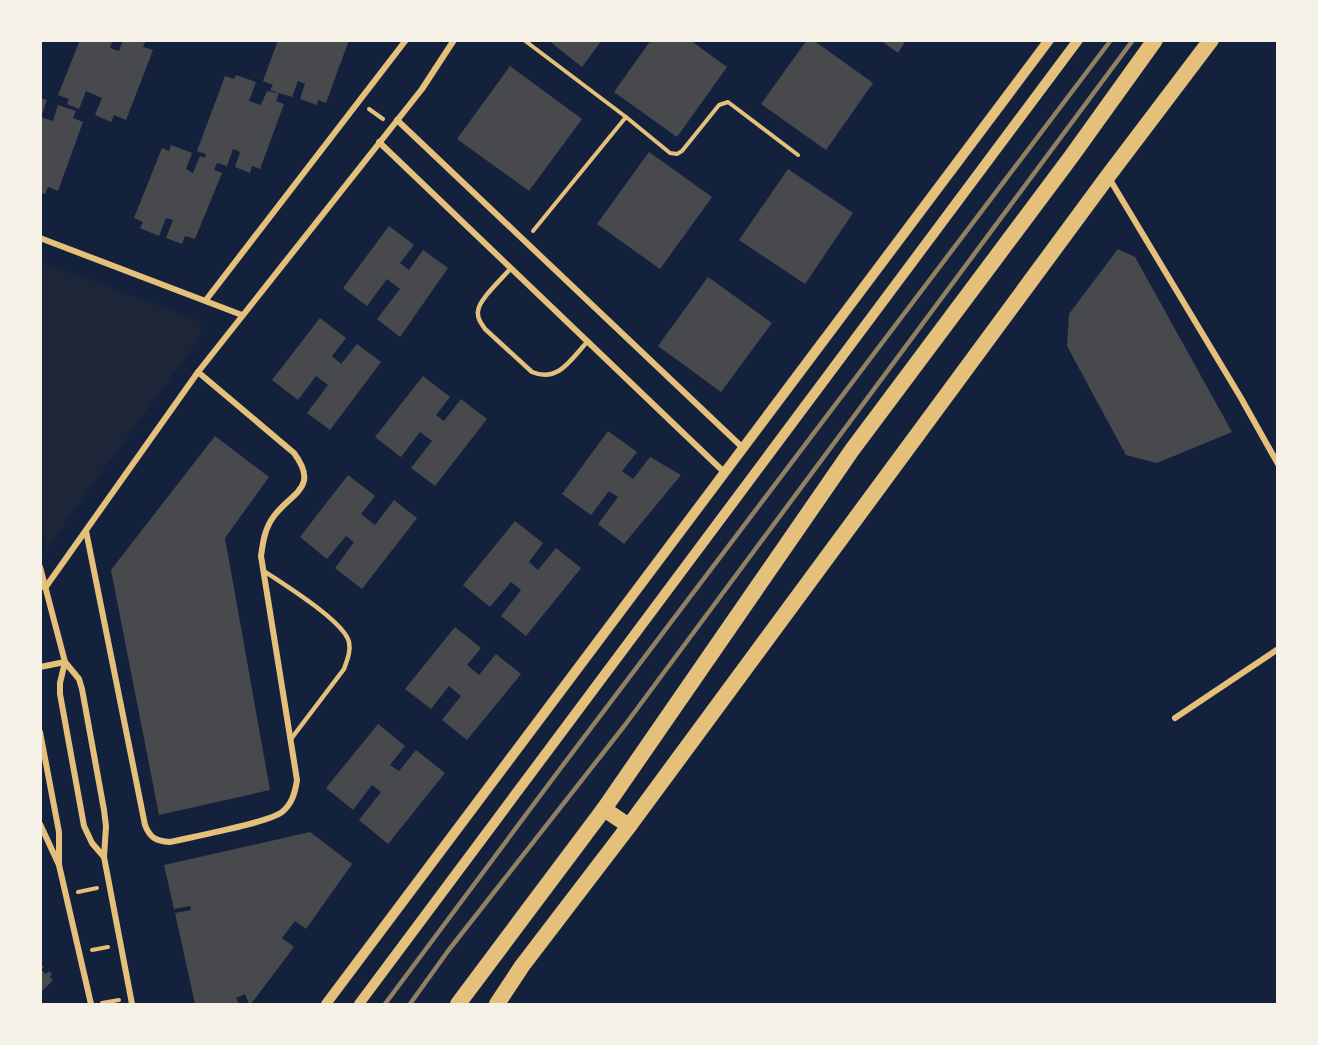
<svg xmlns="http://www.w3.org/2000/svg" width="1318" height="1045" font-family="'Work Sans',sans-serif">
	<style>
		.green { fill: #1d2539 }
		.building { fill: #48494c }
		.lines { fill: none; stroke-linecap: round; stroke-linejoin: round }
		.path { stroke: #e5c07b; stroke-width: 4 }
		.service { stroke: #e5c07b; stroke-width: 4.5 }
		.minor { stroke: #e5c07b; stroke-width: 6 }
		.tertiary { stroke: #e5c07b; stroke-width: 10 }
		.trunk { stroke: #e5c07b; stroke-width: 16 }
		.rail { stroke: #918062; stroke-width: 4.5 }
	</style>
	<rect width="100%" height="100%" fill="#14213d"/>
	<!-- green -->
	<polygon class="green" points="41,262 198,320 202,330 196,343 79,503 46,552 40,500"/>
	<!-- building -->
	<g class="building">
		<polygon points="80,40 113,40 110,48 119,51 123,40 146,40 143,47 153,50 126,120 114,115 111,122 95,115 102,98 86,91 79,109 67,104 69,99 58,95"/>
		<polygon points="278,40 349,40 326,103 318,100 317,105 300,99 305,84 298,81 292,97 279,93 276,101 284,104 260,169 252,166 250,173 235,167 240,152 233,149 227,166 217,163 214,170 222,173 195,239 185,236 182,244 166,238 173,220 166,218 159,236 140,228 143,222 134,218 162,148 169,151 171,145 192,153 186,169 193,173 200,156 205,158 206,154 197,151 225,76 234,79 236,75 256,82 249,101 261,105 267,91 279,93 270,90 273,85 263,81"/>
		<polygon points="548,40 602,40 582,67"/>
		<polygon points="651,40 690,40 727,67 677,137 614,92"/>
		<polygon points="807,40 813,40 873,83 826,150 761,104"/>
		<polygon points="880,40 906,40 898,53"/>
		<polygon points="510,66 582,119 529,191 457,139"/>
		<polygon points="40,98 47,100 41,117 53,121 58,105 76,111 73,118 83,122 58,191 48,187 45,194 40,193"/>
		<polygon points="649,152 712,197 660,269 597,224"/>
		<polygon points="788,169 853,213 805,284 739,240"/>
		<polygon points="389,226 414,245 400,263 409,270 423,250 448,268 400,337 377,319 400,289 387,279 367,306 343,288"/>
		<polygon points="1118,249 1135,257 1232,432 1157,463 1126,455 1067,346 1069,314"/>
		<polygon points="708,277 772,323 721,392 658,346"/>
		<polygon points="320,318 346,338 332,356 341,364 357,344 381,362 330,430 307,413 328,385 316,376 298,400 272,380"/>
		<polygon points="423,376 450,397 436,415 444,421 461,399 487,419 435,486 411,468 432,441 420,432 401,457 375,437"/>
		<polygon points="608,431 637,452 622,471 633,479 650,457 681,475 624,544 598,524 618,497 609,491 591,515 562,494"/>
		<polygon points="215,436 269,477 225,538 270,790 159,815 111,570"/>
		<polygon points="348,475 375,496 361,514 375,525 394,500 417,518 362,589 335,568 354,542 346,536 327,559 300,537"/>
		<polygon points="515,521 543,543 529,562 538,570 556,548 581,568 526,636 501,616 521,590 511,582 490,607 463,585"/>
		<polygon points="455,627 481,648 467,665 479,675 496,654 521,674 467,740 442,720 461,696 449,686 431,709 405,689"/>
		<polygon points="378,724 405,746 390,765 399,771 416,750 445,773 388,844 359,820 381,792 372,785 353,810 326,788"/>
		<polygon points="310,832 352,864 306,929 295,921 282,938 294,947 251,1004 249,1004 245,994 236,998 239,1004 195,1004 175,913 191,910 190,906 174,909 164,865"/>
		<polygon points="40,964 44,967 41,970 46,974 49,971 52,974 50,977 53,980 40,993"/>
	</g>
	<g class="lines">
		<!-- path -->
		<g class="path">
			<polyline points="524,40 626,117 670,153 677,154 682,151 719,105 728,102 798,155"/>
			<polyline points="369,109 383,119"/>
			<polyline points="533,231 626,117"/>
			<polyline points="78,892 97,888"/>
			<polyline points="92,950 108,947"/>
			<polyline points="102,1003 119,1000"/>
		</g>
		<!-- service -->
		<g class="service">
			<path d="M511,268C503,278 479,299 478,311C477,318 481,323 485,329L532,372C559,383 571,359 588,341"/>
			<path d="M264,571C283,584 344,621 349,642C351,652 347,660 344,669L291,739"/>
		</g>
		<!-- minor -->
		<g class="minor">
			<polyline points="397,120 743,448"/>
			<polyline points="379,142 725,473"/>
			<polyline points="1109,178 1241,398 1278,464"/>
			<polyline points="40,238 242,315"/>
			<polyline points="206,300 406,40"/>
			<path d="M86,531L145,825C150,838 156,841 170,842C191,837 268,823 282,812C292,804 295,793 297,780L261,556C263,541 265,528 274,516C291,493 320,488 294,453L198,372"/>
			<polyline points="40,567 65,662 79,679 82,689 104,810 106,826 104,857 132,1004"/>
			<polyline points="45,588 198,372 422,89 454,40"/>
			<polyline points="65,662 60,683 60,694 84,826 92,843 104,857"/>
			<polyline points="40,667 65,662"/>
			<polyline points="1175,718 1278,649"/>
			<polyline points="40,732 59,832 59,864"/>
			<polyline points="40,824 59,865 91,1004"/>
		</g>
		<!-- tertiary -->
		<g class="tertiary">
			<polyline points="326,1004 1049,40"/>
			<polyline points="359,1004 1078,40"/>
		</g>
		<!-- trunk -->
		<g class="trunk">
			<polyline points="604,809 629,826"/>
			<polyline points="458,1004 604,809 852,450 1071,157 1155,40"/>
			<polyline points="497,1004 522,966 629,826 1108,176 1211,40"/>
		</g>
		<!-- rail -->
		<g class="rail">
			<polyline points="385,1004 560,769 1111,40"/>
			<polyline points="410,1004 448,951 625,725 1133,40"/>
		</g>
	</g>
	<!-- border -->
	<rect width="1318" height="1045" fill="none" stroke="#f6f1e7" stroke-width="84"/>
</svg>
